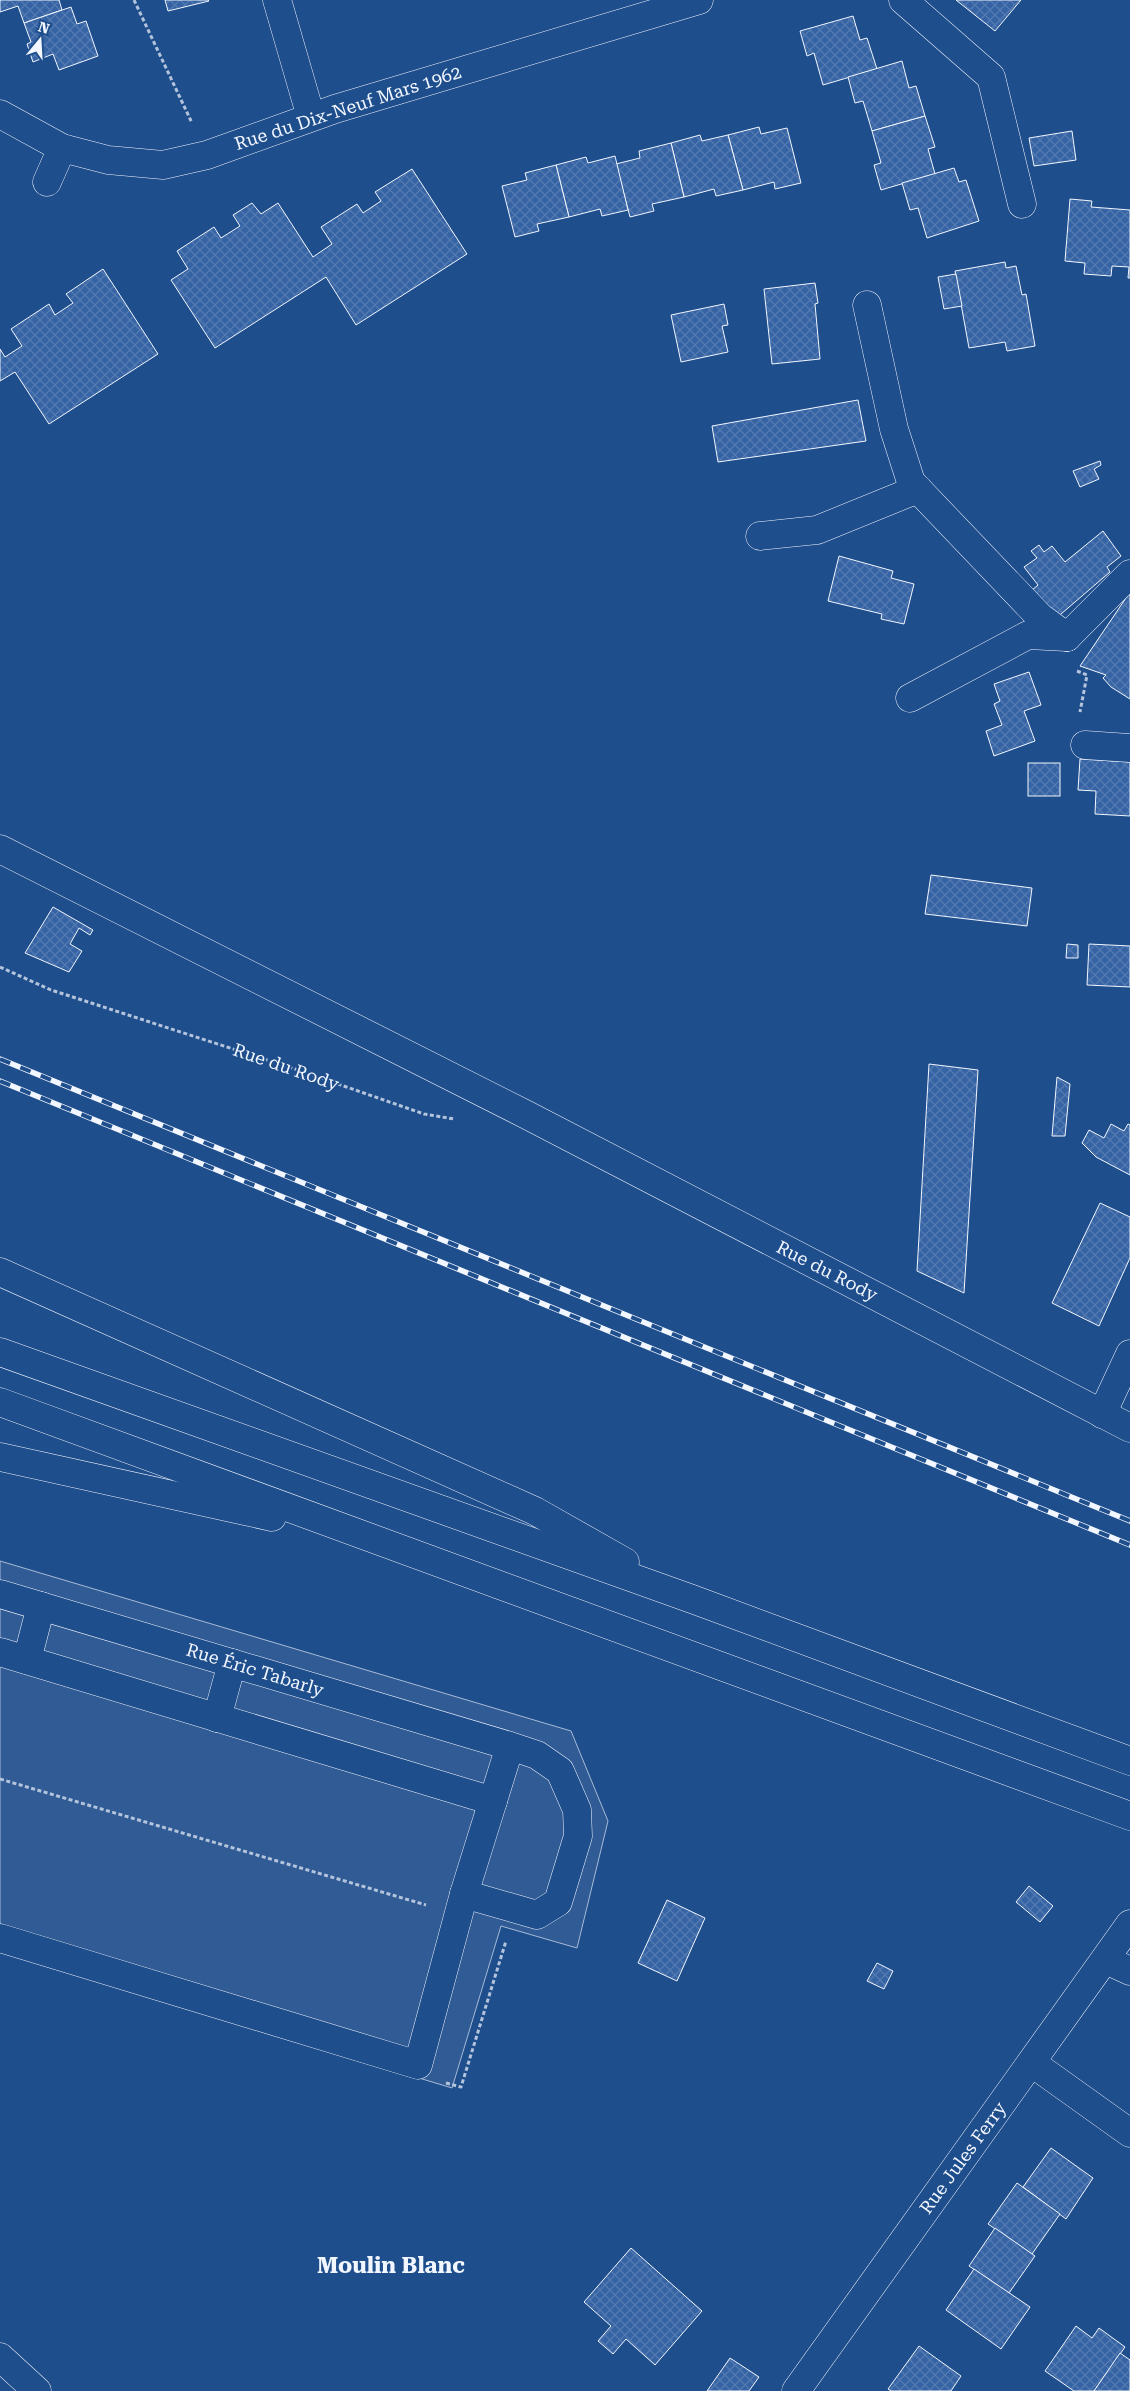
<svg xmlns="http://www.w3.org/2000/svg" width="1130" height="2391" font-family="'Roboto Serif',serif">
	<style>
		.built { fill: #305b95; stroke: #a8bbd7 }
		.building { fill: url(#building-cross-hatch); stroke: #f2f6ff }
		.lines { fill: none; stroke-linecap: round; stroke-linejoin: round }
		.minor-casing { stroke: #f2f6ff; stroke-width: 29 }
		.major-casing { stroke: #f2f6ff; stroke-width: 29 }
		.highway-casing { stroke: #f2f6ff; stroke-width: 29 }
		.path { stroke: #b3c4dc; stroke-width: 3; stroke-dasharray: 4 2.5; stroke-linecap: butt }
		.minor { stroke: #1f4e8c; stroke-width: 28 }
		.major { stroke: #1f4e8c; stroke-width: 28 }
		.highway { stroke: #1f4e8c; stroke-width: 28 }
		.rail-casing { stroke: #f2f6ff; stroke-width: 5.5 }
		.rail { stroke: #1f4e8c; stroke-width: 4; stroke-dasharray: 11; stroke-linecap: butt }
		.labels { text-anchor: middle; stroke-width: 4; stroke-linejoin: round; paint-order: stroke }
		.street-label { font-size: 18px; fill: #f2f6ff; stroke: #1f4e8c }
		.district-label { font-size: 22px; font-weight: bold; fill: #f2f6ff; stroke: #1f4e8c }
	</style>
	<defs>
		<pattern id="building-cross-hatch" width="8" height="8" patternUnits="userSpaceOnUse" patternTransform="scale(1.25)"><rect width="8" height="8" fill="#3563a3"/><path d="M0 0l8 8M0 8l8-8" fill="none" stroke="#537ab1"/></pattern>
	</defs>
	<rect width="100%" height="100%" fill="#1f4e8c"/>
	<!-- built -->
	<polygon class="built" points="0,1561 571,1731 608,1821 577,1948 501,1926 452,2088 0,1951"/>
	<!-- building -->
	<g class="building">
		<polygon points="0,0 59,0 62,10 24,23 18,6 0,12"/>
		<polygon points="165,0 208,0 209,1 168,11"/>
		<polygon points="956,0 1021,0 995,31"/>
		<polygon points="71,7 77,24 86,21 98,56 59,70 53,54 33,62 27,44 31,42 24,23"/>
		<polygon points="853,16 860,40 867,38 877,69 823,85 814,53 807,56 800,31"/>
		<polygon points="902,61 909,88 916,86 925,116 872,131 863,101 855,103 848,77"/>
		<polygon points="925,116 935,147 928,149 935,174 881,190 874,165 881,163 872,131"/>
		<polygon points="759,127 761,134 787,128 801,183 775,189 774,182 743,190 728,135"/>
		<polygon points="1072,131 1076,160 1034,166 1029,138"/>
		<polygon points="700,135 702,141 728,135 743,190 716,196 714,189 684,197 671,143"/>
		<polygon points="671,143 684,197 652,204 654,211 630,217 616,164 640,158 639,151"/>
		<polygon points="615,156 628,210 602,216 600,209 569,217 556,165 586,157 588,163"/>
		<polygon points="556,165 569,217 537,224 539,231 515,237 502,186 527,180 525,173"/>
		<polygon points="954,168 959,182 966,180 979,221 927,238 918,208 910,210 902,183"/>
		<polygon points="412,169 467,254 356,325 326,277 215,348 171,280 188,269 177,251 214,227 221,238 240,226 233,215 252,203 261,214 278,203 313,257 332,244 321,227 357,204 363,213 381,201 375,192"/>
		<polygon points="1070,199 1092,201 1091,207 1130,210 1130,278 1128,278 1129,267 1112,266 1111,276 1084,274 1085,263 1065,261"/>
		<polygon points="1005,262 1006,268 1016,266 1022,295 1026,294 1035,346 1007,351 1005,342 969,348 955,271"/>
		<polygon points="103,269 158,354 49,424 15,372 0,381 0,349 5,357 22,346 11,329 49,304 55,315 73,303 66,294"/>
		<polygon points="956,274 962,306 944,309 938,277"/>
		<polygon points="815,283 818,303 815,304 820,359 772,364 764,289"/>
		<polygon points="724,304 728,325 722,326 728,352 681,362 671,315"/>
		<polygon points="858,400 866,441 718,462 712,426"/>
		<polygon points="1100,461 1101,465 1094,469 1099,479 1080,487 1073,471"/>
		<polygon points="1103,531 1121,556 1107,567 1110,572 1054,620 1031,591 1038,585 1024,567 1037,558 1031,551 1039,545 1044,552 1052,546 1065,562"/>
		<polygon points="839,556 893,571 891,578 914,584 904,624 881,619 882,614 828,601"/>
		<polygon points="1130,592 1130,699 1111,687 1103,678 1106,675 1080,666"/>
		<polygon points="1029,672 1041,705 1024,711 1035,741 994,756 986,731 1002,725 994,704 1000,701 994,684"/>
		<polygon points="1080,759 1130,762 1130,816 1095,814 1096,791 1078,790"/>
		<rect x="1028" y="763" width="32" height="33"/>
		<polygon points="931,875 1032,888 1027,926 925,914"/>
		<polygon points="53,907 93,930 90,935 79,928 70,944 82,951 69,972 25,953"/>
		<polygon points="1067,944 1078,945 1078,958 1066,958"/>
		<polygon points="1089,944 1130,946 1130,987 1087,985"/>
		<polygon points="929,1064 978,1070 964,1293 917,1271"/>
		<polygon points="1057,1077 1070,1084 1065,1136 1052,1136"/>
		<polygon points="1111,1124 1124,1131 1128,1124 1130,1125 1130,1175 1096,1157 1082,1143 1089,1130 1104,1138"/>
		<polygon points="1100,1203 1130,1217 1130,1258 1099,1326 1052,1303"/>
		<polygon points="1029,1886 1053,1906 1040,1922 1016,1902"/>
		<polygon points="667,1900 705,1918 677,1981 638,1963"/>
		<polygon points="877,1963 893,1971 884,1989 867,1981"/>
		<polygon points="1051,2148 1093,2178 1066,2219 1023,2187"/>
		<polygon points="1017,2183 1060,2214 1032,2254 988,2224"/>
		<polygon points="995,2228 1035,2256 1009,2293 969,2266"/>
		<polygon points="631,2248 702,2311 655,2365 626,2339 613,2354 598,2341 611,2326 584,2302"/>
		<polygon points="974,2269 1030,2307 1001,2349 946,2310"/>
		<polygon points="1076,2326 1092,2338 1099,2328 1125,2347 1094,2391 1074,2391 1045,2371"/>
		<polygon points="919,2346 961,2376 951,2391 891,2391 888,2389"/>
		<polygon points="1120,2353 1130,2360 1130,2391 1094,2391"/>
		<polygon points="730,2358 759,2377 749,2391 707,2391"/>
	</g>
	<g class="lines">
		<!-- minor casing -->
		<g class="minor-casing">
			<g id="minor">
				<polyline points="277,0 311,117"/>
				<polyline points="903,0 991,77 1022,204"/>
				<polyline points="0,114 62,148 108,160 163,165 207,155 335,109 699,0"/>
				<polyline points="47,182 62,148"/>
				<polyline points="867,305 894,429 911,482 1040,617 1067,637"/>
				<polyline points="760,536 817,530 918,489"/>
				<polyline points="1067,637 1130,574"/>
				<polyline points="910,698 1028,635 1067,637"/>
				<polyline points="1085,745 1130,748"/>
				<polyline points="0,849 525,1114 1130,1428"/>
				<polyline points="1102,1414 1130,1354"/>
				<polyline points="0,1594 510,1746 537,1755 560,1771 577,1810 578,1836 558,1902 537,1915 464,1894 510,1746"/>
				<polyline points="0,1652 493,1801"/>
				<polyline points="27,1660 41,1606"/>
				<polyline points="217,1718 232,1663"/>
				<polyline points="0,1938 418,2065 464,1894"/>
				<polyline points="1106,1960 1130,1971"/>
				<polyline points="1032,2063 1130,2133"/>
			</g>
		</g>
		<!-- major casing -->
		<g class="major-casing">
			<g id="major">
				<polyline points="0,2357 37,2391"/>
				<polyline points="796,2391 1130,1924"/>
			</g>
		</g>
		<!-- highway casing -->
		<g class="highway-casing">
			<g id="highway">
				<polyline points="0,1272 535,1511 625,1562"/>
				<polyline points="0,1352 692,1599 1130,1761"/>
				<polyline points="0,1402 1130,1816"/>
				<polyline points="0,1457 272,1517"/>
			</g>
		</g>
		<!-- path -->
		<g class="path">
			<polyline points="134,0 192,123"/>
			<polyline points="1077,671 1087,675 1080,712"/>
			<polyline points="0,967 51,990 295,1069 424,1114 454,1119"/>
			<polyline points="0,1779 426,1905"/>
			<polyline points="446,2083 461,2087 506,1941"/>
		</g>
		<!-- minor -->
		<use href="#minor" class="minor"/>
		<!-- major -->
		<use href="#major" class="major"/>
		<!-- highway -->
		<use href="#highway" class="highway"/>
		<!-- rail casing -->
		<g class="rail-casing">
			<g id="rail">
				<polyline points="0,1059 1130,1521"/>
				<polyline points="0,1081 1130,1545"/>
			</g>
		</g>
		<!-- rail -->
		<use href="#rail" class="rail"/>
	</g>
	<g class="labels">
		<!-- street labels -->
		<g class="street-label">
			<text transform="translate(348 108) rotate(-18)" y="6">Rue du Dix-Neuf Mars 1962</text>
			<text transform="translate(286 1067) rotate(19)" y="6">Rue du Rody</text>
			<text transform="translate(827 1271) rotate(27)" y="6">Rue du Rody</text>
			<text transform="translate(255 1670) rotate(17)" y="6">Rue Éric Tabarly</text>
			<text transform="translate(963 2158) rotate(-54)" y="6">Rue Jules Ferry</text>
		</g>
		<!-- district labels -->
		<g class="district-label">
			<text x="391" y="2273">Moulin Blanc</text>
		</g>
	</g>
	<!-- north arrow -->
	<g transform="translate(40 40) rotate(18)" stroke="#1f4e8c" stroke-width="4" paint-order="stroke">
	<path d="M0-4L9 19L0 12L-9 19Z" fill="#f2f6ff"/>
	<text y="-8" font-size="14" font-weight="bold" text-anchor="middle" fill="#f2f6ff">N</text>
	</g>
</svg>
